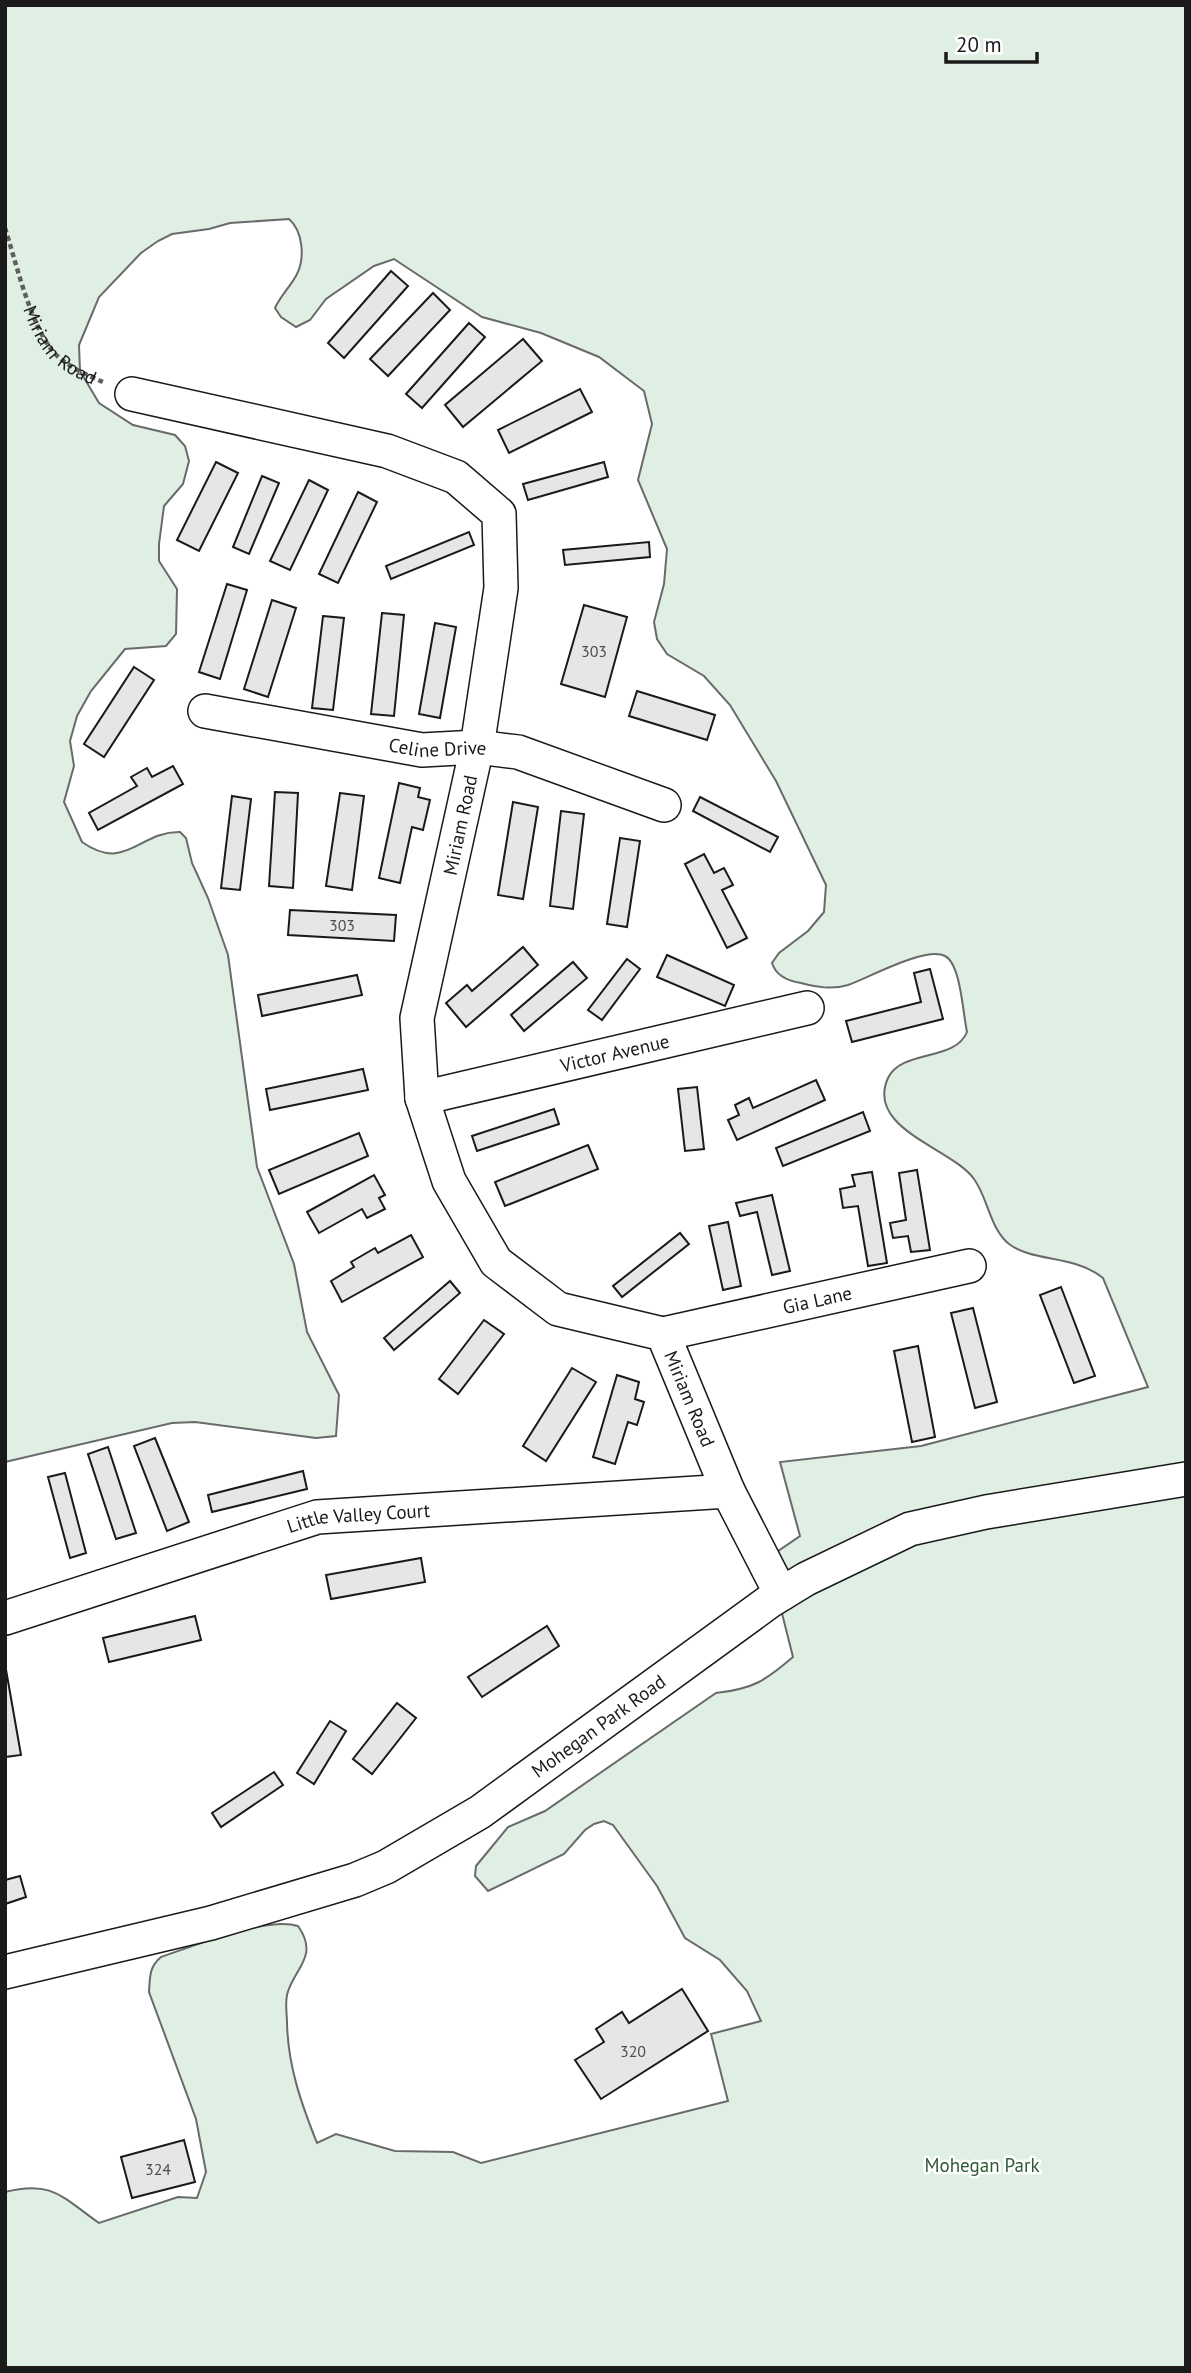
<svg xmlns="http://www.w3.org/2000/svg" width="1191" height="2373" font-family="'PT Sans',sans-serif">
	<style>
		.green { fill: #e0efe3; stroke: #6a6a6a; stroke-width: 2 }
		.building { fill: #e6e6e6; stroke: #1a1a1a; stroke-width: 2 }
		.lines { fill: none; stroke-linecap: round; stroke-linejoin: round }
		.minor-casing { stroke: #1a1a1a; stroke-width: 36 }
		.path { stroke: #5f5f5f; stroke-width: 4.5; stroke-dasharray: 5 3.5; stroke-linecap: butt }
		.minor { stroke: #fff; stroke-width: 33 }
		.labels { text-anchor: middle; stroke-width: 5; stroke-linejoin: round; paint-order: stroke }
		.number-label { font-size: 16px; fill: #4d4d4d }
		.street-label { font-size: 19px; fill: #1a1a1a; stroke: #fff }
		.park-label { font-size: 19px; fill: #2b5a34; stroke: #fff }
	</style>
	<rect width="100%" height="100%" fill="#fff"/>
	<!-- green -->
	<path class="green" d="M5,5H1186V2368H5V2192C52,2180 62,2197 99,2223L178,2197L197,2198L206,2172L196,2119L149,1992C150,1977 149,1967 161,1957C193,1946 267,1916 298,1926C320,1957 293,1969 287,1995C285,2004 287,2014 287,2023C288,2066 301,2103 317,2143L336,2134L395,2151L453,2152L481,2163L728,2101L711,2034L761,2021L747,1991L720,1960L685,1938L657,1886L613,1825L604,1821L594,1824L585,1830L564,1854L488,1891L475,1876L476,1866L508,1827L545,1811L716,1693C753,1689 765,1681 793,1657L768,1558L800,1536L780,1462L921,1446L1148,1387L1103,1278C1073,1254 1035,1263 1009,1244C990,1229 988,1198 974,1179C952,1148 865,1129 888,1078C902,1049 955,1062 967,1032C963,1015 961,964 945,956C926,946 868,978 848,985C832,990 817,987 801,983C788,981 776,976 772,963L779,953L808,931L824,912L826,885L776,781L730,705L704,676L667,654L657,639L654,622L664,584L667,549L638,480L652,424L644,391L599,357L541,333L482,317L394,259L374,266L326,299L310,320L296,327L281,317L275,308C281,295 291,286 297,274C305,258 303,231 289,219L230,223L209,229L172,234L158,241L141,253L99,297L79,345L80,371L99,403L133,425L175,435L185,446L189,461L183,484L164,506L159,544V561L177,589L176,634L166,646L125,649L91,691L77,716L70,741L74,766L64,802L82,842C126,873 139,831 180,832L186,838L192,863L208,898L228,955L257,1167L294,1264L307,1332L339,1395L336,1436L316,1438L195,1422L172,1423L5,1462Z"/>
	<!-- building -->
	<g class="building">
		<polygon points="391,271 408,286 344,358 328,343"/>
		<polygon points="433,293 450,310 388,376 370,359"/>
		<polygon points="469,323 485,337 422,408 406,394"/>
		<polygon points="523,339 542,361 463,427 445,405"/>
		<polygon points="580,389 592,412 509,453 498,430"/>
		<polygon points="216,462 238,473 199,551 177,540"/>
		<polygon points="604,462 608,477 528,500 523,484"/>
		<polygon points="262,476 279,483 249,554 233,547"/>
		<polygon points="309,480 328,490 290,570 270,561"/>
		<polygon points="358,492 377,502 338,583 319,574"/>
		<polygon points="469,532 474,545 391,579 386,566"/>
		<polygon points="649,542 650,557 565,565 563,550"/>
		<polygon points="227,584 247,590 220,679 199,672"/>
		<polygon points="272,600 296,608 268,697 244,689"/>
		<polygon points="584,605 627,617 605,697 561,684"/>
		<polygon points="382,613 404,615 394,716 371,714"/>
		<polygon points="323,616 344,618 333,710 312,708"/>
		<polygon points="435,623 456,627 440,718 419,714"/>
		<polygon points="134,667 154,680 104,757 84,744"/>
		<polygon points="637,691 715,715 707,740 629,716"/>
		<polygon points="173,766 183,784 98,830 89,813 137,786 131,777 147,768 152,777"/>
		<polygon points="399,783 420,788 418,797 430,800 423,830 412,827 400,883 379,878"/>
		<polygon points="275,792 298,793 293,888 269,886"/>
		<polygon points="340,793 364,796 352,890 326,886"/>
		<polygon points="232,796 251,799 240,890 221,888"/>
		<polygon points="700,797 778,837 770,852 693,811"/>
		<polygon points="513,802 538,807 523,899 498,895"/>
		<polygon points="561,811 584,814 573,909 550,906"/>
		<polygon points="620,838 640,841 627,927 607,924"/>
		<polygon points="704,854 714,873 724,868 733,885 722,890 747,938 727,948 685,864"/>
		<polygon points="290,910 396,915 394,941 288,935"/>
		<polygon points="523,947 538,965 466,1027 446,1003 467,985 472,991"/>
		<polygon points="667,955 734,985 725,1006 657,977"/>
		<polygon points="627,959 640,969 602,1020 588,1010"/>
		<polygon points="573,962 587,978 524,1031 511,1015"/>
		<polygon points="930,969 943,1019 852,1042 846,1021 921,1002 914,973"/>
		<polygon points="357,975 362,995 262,1016 258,995"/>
		<polygon points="363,1069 368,1090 270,1110 266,1089"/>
		<polygon points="816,1080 825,1100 737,1140 728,1120 739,1115 735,1105 749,1098 753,1108"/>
		<polygon points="697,1087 704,1149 685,1151 678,1089"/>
		<polygon points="554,1109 559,1124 477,1151 472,1136"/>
		<polygon points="863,1112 870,1131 783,1166 776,1148"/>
		<polygon points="359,1133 368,1156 279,1194 269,1170"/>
		<polygon points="588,1145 598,1169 505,1206 495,1182"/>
		<polygon points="917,1170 930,1250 911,1252 908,1236 893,1238 890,1223 906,1220 899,1173"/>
		<polygon points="872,1172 887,1263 868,1266 858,1206 843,1208 840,1189 855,1186 852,1175"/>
		<polygon points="374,1175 385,1195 379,1198 385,1209 367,1218 362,1209 319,1233 307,1212"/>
		<polygon points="772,1195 790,1271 772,1275 757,1212 740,1216 736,1203"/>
		<polygon points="728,1222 741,1286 723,1290 709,1226"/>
		<polygon points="680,1233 689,1244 622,1297 613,1286"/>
		<polygon points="411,1235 423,1257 342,1302 331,1281 354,1267 351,1262 375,1248 378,1253"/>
		<polygon points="450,1281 460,1293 394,1350 384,1338"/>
		<polygon points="1061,1287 1095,1376 1074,1383 1040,1295"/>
		<polygon points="973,1308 997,1402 975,1408 951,1313"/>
		<polygon points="484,1320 504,1334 458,1394 439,1379"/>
		<polygon points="918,1346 935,1437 912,1442 894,1351"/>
		<polygon points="572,1368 596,1382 546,1461 523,1446"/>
		<polygon points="617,1375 639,1382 635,1399 644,1402 637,1425 628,1422 615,1464 593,1457"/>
		<polygon points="155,1438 189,1522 167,1531 134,1446"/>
		<polygon points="108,1447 136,1533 116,1539 88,1454"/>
		<polygon points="303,1471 307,1489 212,1512 208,1495"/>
		<polygon points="65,1473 86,1553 70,1558 48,1477"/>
		<polygon points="421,1558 425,1582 331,1599 326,1575"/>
		<polygon points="195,1616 201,1640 109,1662 103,1638"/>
		<polygon points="547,1626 559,1646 482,1697 468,1677"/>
		<polygon points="5,1664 21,1755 5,1757"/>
		<polygon points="397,1703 416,1718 372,1774 353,1759"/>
		<polygon points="330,1721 346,1731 314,1784 297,1773"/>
		<polygon points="274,1772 283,1785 221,1827 212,1813"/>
		<polygon points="20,1876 26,1897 5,1904 5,1880"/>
		<polygon points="682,1989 708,2031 601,2099 575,2060 604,2042 596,2029 622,2012 629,2023"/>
		<polygon points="184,2140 195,2182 132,2198 121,2157"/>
	</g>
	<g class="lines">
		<!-- minor casing -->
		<g class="minor-casing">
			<g id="minor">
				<path id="s2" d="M132,394L387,451L456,477L499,514L501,588L477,747L417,1018L422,1098L449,1181L496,1262L558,1309L663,1334L728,1491L781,1594"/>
				<path id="s3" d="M205,711L422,750L477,747L518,752L664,805"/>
				<path id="s4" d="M422,1098L807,1008"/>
				<path id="s5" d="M663,1334L969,1266"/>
				<path id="s6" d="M5,1618L317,1517L728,1491"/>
				<path id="s7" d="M5,1972L211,1923L355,1880L386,1867L480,1812L770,1601L806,1579L910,1529L986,1512L1186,1479"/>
			</g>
		</g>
		<!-- path -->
		<path class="path" id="s1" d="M5,228C16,262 29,320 51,349C63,365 87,375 105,383"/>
		<!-- minor -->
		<use href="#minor" class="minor"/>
	</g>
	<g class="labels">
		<!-- number labels -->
		<g class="number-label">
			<text x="594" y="657">303</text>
			<text x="342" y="931">303</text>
			<text x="633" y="2057">320</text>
			<text x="158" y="2175">324</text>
		</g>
		<!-- street labels -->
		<g class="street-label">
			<text dy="7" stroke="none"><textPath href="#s1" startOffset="133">Miriam Road</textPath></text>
			<text dy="7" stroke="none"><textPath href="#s3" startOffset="236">Celine Drive</textPath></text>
			<text transform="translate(460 825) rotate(-78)" y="7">Miriam Road</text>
			<text dy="7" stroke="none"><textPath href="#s4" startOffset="198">Victor Avenue</textPath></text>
			<text dy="7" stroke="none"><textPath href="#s5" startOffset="158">Gia Lane</textPath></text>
			<text dy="7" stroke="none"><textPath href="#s2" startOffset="1421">Miriam Road</textPath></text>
			<text dy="7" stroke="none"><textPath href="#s6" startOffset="369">Little Valley Court</textPath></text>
			<text dy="7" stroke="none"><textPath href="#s7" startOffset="651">Mohegan Park Road</textPath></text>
		</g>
		<!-- park labels -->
		<g class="park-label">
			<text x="982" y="2172">Mohegan Park</text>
		</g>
	</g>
	<!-- border -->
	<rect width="1191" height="2373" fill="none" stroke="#1a1a1a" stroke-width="14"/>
	<!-- scale -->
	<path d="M946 52v10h91v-10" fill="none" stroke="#1a1a1a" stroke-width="3.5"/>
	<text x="956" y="52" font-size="21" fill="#1a1a1a" stroke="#ffffff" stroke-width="5" paint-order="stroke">20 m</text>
</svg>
